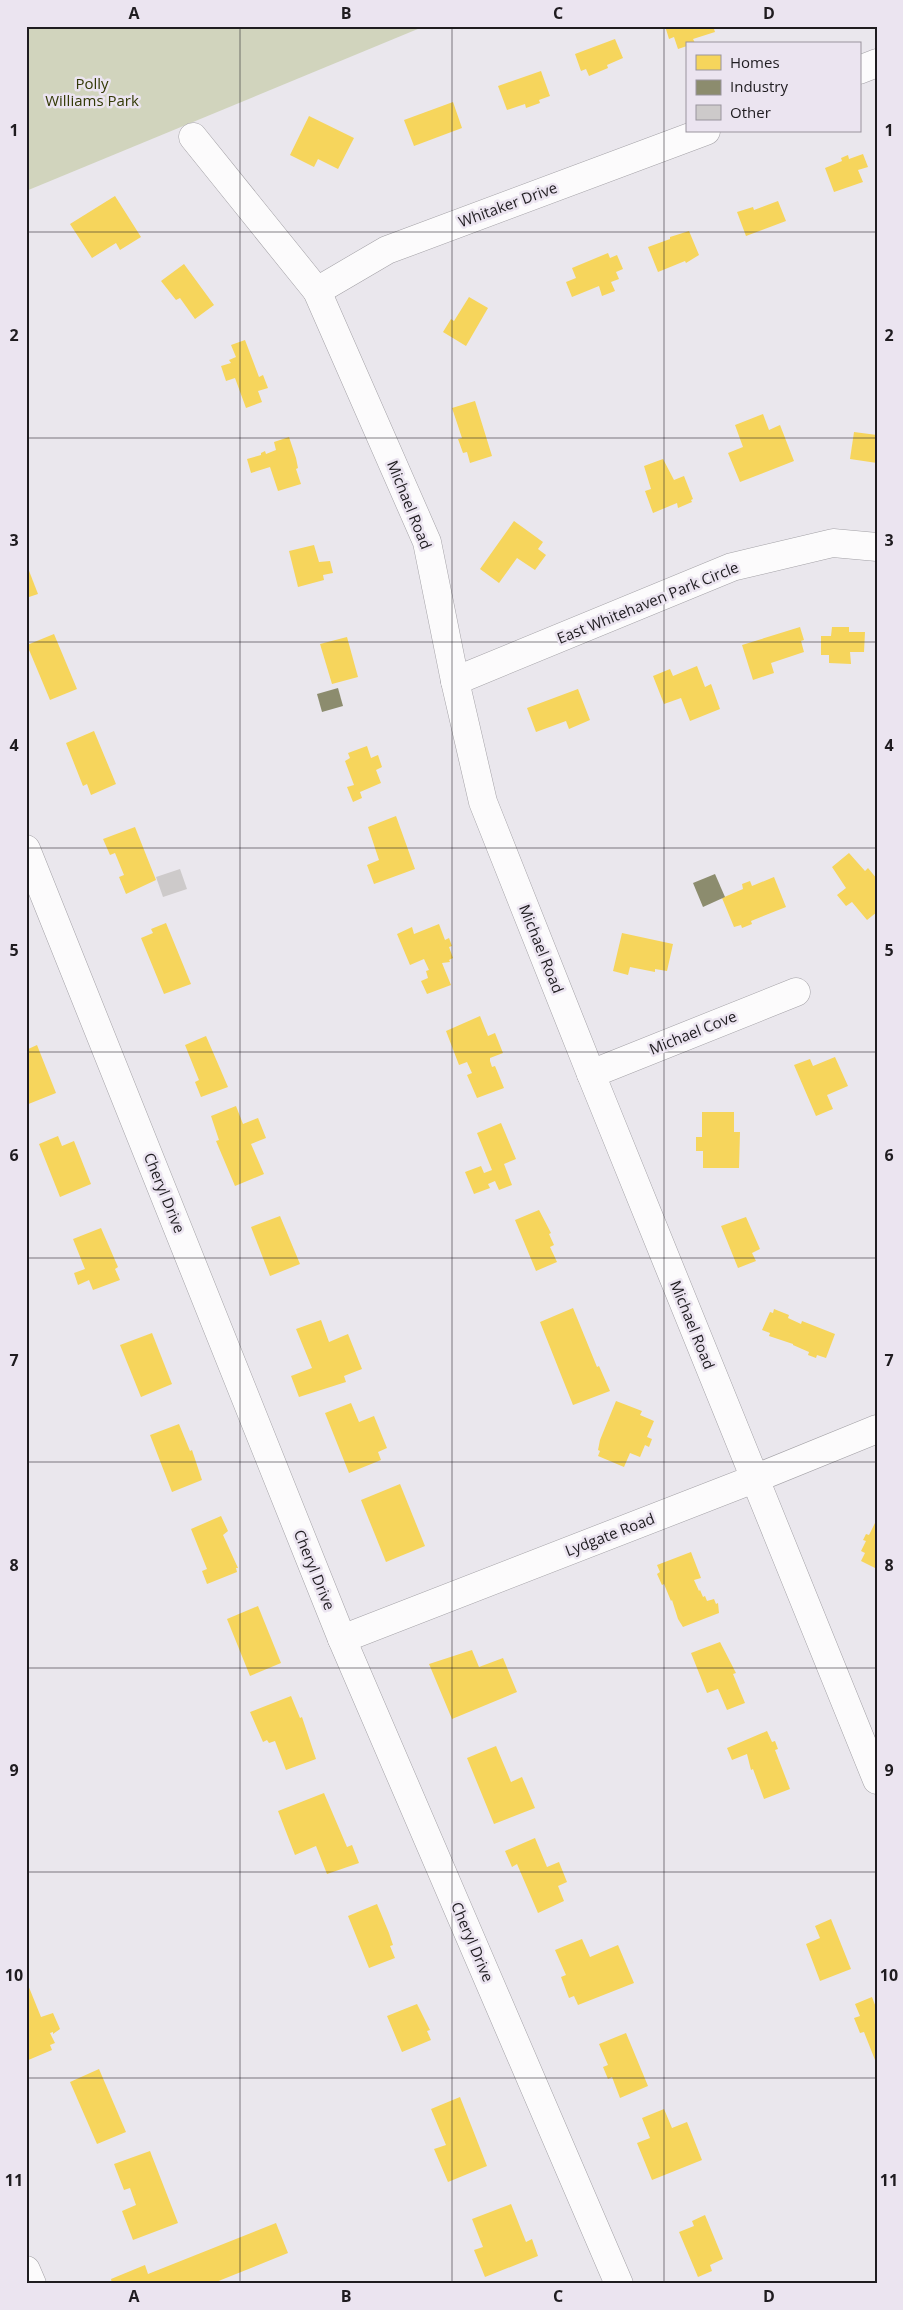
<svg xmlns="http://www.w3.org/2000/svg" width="903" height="2310" font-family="'Open Sans',sans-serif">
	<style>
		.green { fill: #d1d4bd }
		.homes { fill: #f6d55c }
		.industry { fill: #8c8c6e }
		.building { fill: #cdcaca }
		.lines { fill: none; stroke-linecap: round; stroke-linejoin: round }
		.minor-casing { stroke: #a3a1a6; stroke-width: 29 }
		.minor { stroke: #fcfbfc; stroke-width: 28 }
		.grid { fill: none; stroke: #1f1c20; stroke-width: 1; stroke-opacity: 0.55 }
		.labels { text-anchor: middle; stroke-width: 5; stroke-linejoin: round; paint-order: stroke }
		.park-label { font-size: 15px; fill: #333906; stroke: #ebe4f0 }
		.street-label { font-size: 15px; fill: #1f1c20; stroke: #ebe4f0 }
		.neatline { fill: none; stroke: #1f1c20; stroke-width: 2 }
		.grid-label { font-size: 16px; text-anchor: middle; font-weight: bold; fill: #1f1c20 }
	</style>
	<rect width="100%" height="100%" fill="#eae7ed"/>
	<!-- green -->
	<polygon class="green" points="26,26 425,26 26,191"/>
	<!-- homes -->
	<g class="homes">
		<polygon points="665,26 723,26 723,27 714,29 715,32 693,39 695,43 687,44 687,46 678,49 674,37 669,39"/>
		<polygon points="615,39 623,58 607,65 608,68 589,76 586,69 581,71 575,54"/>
		<polygon points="541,71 550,96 539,100 540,103 526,108 525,104 507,110 498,86"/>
		<polygon points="453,102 462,128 414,146 404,120"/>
		<polygon points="309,116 354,138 338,169 318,159 314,167 290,155"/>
		<polygon points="863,154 868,167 858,170 863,182 834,192 825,168 842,161 841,158 848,155 849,159"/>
		<polygon points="115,196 141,237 120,250 116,243 92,258 70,224"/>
		<polygon points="778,201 786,221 746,236 737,212 753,207 754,210"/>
		<polygon points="689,231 699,255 686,263 685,261 658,272 648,247 670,239 670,237"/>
		<polygon points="608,253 610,258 617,255 623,269 616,272 619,279 611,282 615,291 602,296 599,286 572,297 566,282 576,278 572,268"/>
		<polygon points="184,264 214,305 195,319 180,298 176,300 161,281"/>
		<polygon points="469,297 488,308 466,346 443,332 451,319 454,321"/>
		<polygon points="245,340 259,377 263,375 268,388 258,391 262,402 246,408 235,378 226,381 221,366 231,363 229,360 236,357 231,345"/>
		<polygon points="475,401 492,456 470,463 467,452 463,453 458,439 462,438 452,408"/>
		<polygon points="763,414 769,430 780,425 794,461 740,482 728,453 743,447 735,425"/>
		<polygon points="854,432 877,435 877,463 850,459"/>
		<polygon points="289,437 296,458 298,468 296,469 301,484 278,491 270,467 251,473 247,459 261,455 261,453 265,451 266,454 276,450 274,442"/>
		<polygon points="663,459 674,480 684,476 693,499 691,500 692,502 678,508 677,503 653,513 645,491 651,489 644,466"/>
		<polygon points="514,521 543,542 538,549 546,555 535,570 517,558 499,583 480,569"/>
		<polygon points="314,545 319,562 330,561 333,573 323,575 324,580 298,587 289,551"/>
		<polygon points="26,563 38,594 26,598"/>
		<polygon points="800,627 804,640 801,641 804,652 771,663 774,673 753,680 742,645"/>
		<polygon points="832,627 849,627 849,632 865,632 864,652 850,652 851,664 829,663 829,655 821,655 821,636 831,636"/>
		<polygon points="54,634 77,689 50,700 27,645"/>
		<polygon points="347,637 358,677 332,684 320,644"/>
		<polygon points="697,666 705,687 711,684 720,709 690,721 681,698 664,704 653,676 670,669 673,676"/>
		<polygon points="578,689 590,720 569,729 566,721 536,732 527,708"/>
		<polygon points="94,731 116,784 91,795 87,784 83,786 66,743"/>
		<polygon points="367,746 371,758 378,755 382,767 376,770 381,783 360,792 362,798 353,802 347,787 354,785 345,761 350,758 348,753"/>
		<polygon points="396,816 415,869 374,884 367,865 379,860 368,827"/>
		<polygon points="135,827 156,880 126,894 119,877 124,875 115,853 110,855 103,839"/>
		<polygon points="849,853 865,871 868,868 877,879 877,912 867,920 852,902 846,906 837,895 846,888 832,867"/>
		<polygon points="774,877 786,907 751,921 752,924 742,928 741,925 734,927 722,898 743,889 742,884 750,881 752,886"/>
		<polygon points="166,923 191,984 164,994 141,938 153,933 151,929"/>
		<polygon points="439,924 445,940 449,938 452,946 449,947 453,958 449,960 450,962 442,963 451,985 427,994 421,981 428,978 426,971 429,970 424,959 410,965 397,934 412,927 414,934"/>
		<polygon points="622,933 673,944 667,971 655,969 655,972 630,967 628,975 613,971"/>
		<polygon points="480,1016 488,1036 495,1033 503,1053 490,1058 490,1061 492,1067 495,1066 504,1088 477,1098 467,1075 472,1073 467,1062 459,1065 446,1031"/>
		<polygon points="206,1036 228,1087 201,1097 195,1082 199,1080 185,1045"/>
		<polygon points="37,1045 56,1093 26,1105 26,1050"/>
		<polygon points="835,1057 848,1086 827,1095 833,1109 816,1116 794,1065 810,1059 813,1066"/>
		<polygon points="236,1106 243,1124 258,1118 266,1138 251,1144 264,1174 235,1186 216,1141 219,1140 211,1116"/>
		<polygon points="702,1112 734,1112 734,1132 740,1132 739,1168 703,1168 703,1151 696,1151 696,1137 702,1137"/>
		<polygon points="501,1123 516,1159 504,1164 512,1185 499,1190 495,1181 488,1184 490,1188 474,1194 465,1172 481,1166 484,1173 492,1170 477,1133"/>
		<polygon points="58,1136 62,1146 74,1141 91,1184 60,1197 39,1144"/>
		<polygon points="539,1210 551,1233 549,1234 554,1245 550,1247 557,1262 536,1271 515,1220"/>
		<polygon points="280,1216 300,1264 270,1276 251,1227"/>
		<polygon points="746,1217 760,1249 752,1253 756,1261 738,1268 721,1226"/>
		<polygon points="101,1228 118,1267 115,1269 120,1280 93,1290 89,1280 78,1285 74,1273 85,1269 73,1239"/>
		<polygon points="573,1308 597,1367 599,1366 610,1391 573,1405 540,1322"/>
		<polygon points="774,1309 789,1315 788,1318 801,1324 802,1321 835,1334 826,1358 817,1355 816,1358 808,1355 809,1352 793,1345 793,1344 769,1336 770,1333 762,1330 770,1312 773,1313"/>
		<polygon points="321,1320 329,1342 348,1334 362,1369 344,1376 346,1382 299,1397 291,1376 312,1368 296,1329"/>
		<polygon points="152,1333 172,1384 141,1397 120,1345"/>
		<polygon points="616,1401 642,1411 640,1415 654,1421 647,1437 652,1439 649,1447 645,1445 640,1457 630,1453 624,1467 598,1456 600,1451 598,1450 600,1440"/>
		<polygon points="351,1403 359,1422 374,1416 387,1448 378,1452 381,1460 349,1473 325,1413"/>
		<polygon points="179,1424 190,1451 192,1450 202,1480 172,1492 150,1435"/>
		<polygon points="400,1484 425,1546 386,1562 361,1500"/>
		<polygon points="221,1516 228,1531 223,1535 238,1568 236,1568 237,1572 207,1584 202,1571 207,1569 191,1529"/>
		<polygon points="875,1523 877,1524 877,1569 861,1561 865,1553 861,1551 866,1541 863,1540 866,1534 869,1535"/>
		<polygon points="691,1552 701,1578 694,1580 699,1591 700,1590 703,1597 705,1596 707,1601 714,1599 716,1604 718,1603 719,1613 683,1627 678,1619 672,1600 671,1601 664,1584 662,1585 657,1574 660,1572 657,1565"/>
		<polygon points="258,1606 281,1663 250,1676 227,1619"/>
		<polygon points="720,1642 736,1673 733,1674 745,1703 727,1710 718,1689 707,1693 691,1653"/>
		<polygon points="472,1650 479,1667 503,1658 517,1692 452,1719 429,1664"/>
		<polygon points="291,1696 300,1718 302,1717 316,1759 286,1770 275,1741 269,1743 267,1740 263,1742 250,1712"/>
		<polygon points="767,1731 772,1742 775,1741 778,1749 775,1750 790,1789 764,1799 753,1769 751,1770 747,1754 732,1760 727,1748"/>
		<polygon points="496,1746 511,1782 522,1777 535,1808 494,1824 467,1758"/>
		<polygon points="324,1793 347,1847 352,1845 359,1863 327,1874 316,1846 295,1855 278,1811"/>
		<polygon points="535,1838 547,1867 559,1862 567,1882 558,1886 564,1901 538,1913 517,1864 512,1867 505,1851"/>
		<polygon points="377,1904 389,1933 393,1945 390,1946 395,1958 369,1968 348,1916"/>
		<polygon points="831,1919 851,1969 820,1981 806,1944 820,1938 815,1926"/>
		<polygon points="582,1939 590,1957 618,1945 634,1983 578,2005 574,1996 569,1998 561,1977 566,1975 555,1950"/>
		<polygon points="26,1980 41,2017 53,2013 60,2029 53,2034 53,2032 50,2033 55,2043 50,2045 52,2050 26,2061"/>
		<polygon points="872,1997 877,2010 877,2059 875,2060 864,2032 860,2033 854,2018 860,2016 855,2004"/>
		<polygon points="417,2004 430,2030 427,2031 431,2040 402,2052 387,2016"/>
		<polygon points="626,2033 648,2086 620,2098 612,2077 608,2079 603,2067 608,2065 599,2044"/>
		<polygon points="99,2069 126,2132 97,2144 70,2082"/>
		<polygon points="460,2097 487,2166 448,2182 434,2149 446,2145 431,2109"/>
		<polygon points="664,2109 672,2128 687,2122 702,2160 652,2180 637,2143 650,2138 642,2118"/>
		<polygon points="150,2151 178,2223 133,2240 122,2211 136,2205 130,2188 124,2190 114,2164"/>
		<polygon points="511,2204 526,2242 532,2239 538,2256 485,2277 474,2250 483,2247 472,2219"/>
		<polygon points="705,2215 723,2259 710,2265 712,2271 698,2277 679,2232 694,2226 692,2221"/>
		<polygon points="276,2223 288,2253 211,2284 112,2284 111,2279 145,2265 148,2274"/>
	</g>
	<!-- industry -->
	<g class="industry">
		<polygon points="338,688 343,706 322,712 317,694"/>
		<polygon points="715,874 725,897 703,907 693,883"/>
	</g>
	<!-- building -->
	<polygon class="building" points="180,869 187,889 163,897 156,877"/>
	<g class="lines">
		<!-- minor casing -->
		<g class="minor-casing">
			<g id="minor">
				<polyline points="859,70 877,63"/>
				<polyline points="193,137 317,291 427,542 455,681 483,802 591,1074 877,1780"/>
				<polyline points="317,291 387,250 706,131"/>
				<polyline points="455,681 732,567 833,543 877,547"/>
				<polyline points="26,849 342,1639 619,2284"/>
				<polyline points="591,1074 796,992"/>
				<polyline points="342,1639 754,1479 877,1429"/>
				<polyline points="26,2270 32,2284"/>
			</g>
		</g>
		<!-- minor -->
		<use href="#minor" class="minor"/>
	</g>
	<!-- grid -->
	<path class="grid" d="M240,26V2284M452,26V2284M664,26V2284M26,232H877M26,438H877M26,642H877M26,848H877M26,1052H877M26,1258H877M26,1462H877M26,1668H877M26,1872H877M26,2078H877"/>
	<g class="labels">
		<!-- park labels -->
		<g class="park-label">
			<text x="92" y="89">Polly<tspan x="92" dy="17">Williams Park</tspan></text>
		</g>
		<!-- street labels -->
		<g class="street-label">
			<text transform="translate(508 205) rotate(-20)" y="5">Whitaker Drive</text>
			<text transform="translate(409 505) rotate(68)" y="5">Michael Road</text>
			<text transform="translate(648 603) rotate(-22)" y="5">East Whitehaven Park Circle</text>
			<text transform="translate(541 949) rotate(68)" y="5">Michael Road</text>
			<text transform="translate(693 1033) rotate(-22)" y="5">Michael Cove</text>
			<text transform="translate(164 1193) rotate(68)" y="5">Cheryl Drive</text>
			<text transform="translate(692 1325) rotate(68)" y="5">Michael Road</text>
			<text transform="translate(610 1535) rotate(-21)" y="5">Lydgate Road</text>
			<text transform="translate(314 1570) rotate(68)" y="5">Cheryl Drive</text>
			<text transform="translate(472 1942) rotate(67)" y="5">Cheryl Drive</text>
		</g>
	</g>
	<!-- border -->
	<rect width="903" height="2310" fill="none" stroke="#ebe4f0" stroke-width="55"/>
	<!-- legend -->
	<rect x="686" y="42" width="175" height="90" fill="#ebe4f0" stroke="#99949d"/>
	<rect x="696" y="55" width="25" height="15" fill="#f6d55c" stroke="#99949d"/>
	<text x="730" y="68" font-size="15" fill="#1f1c20">Homes</text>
	<rect x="696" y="80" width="25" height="15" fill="#8c8c6e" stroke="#99949d"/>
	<text x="730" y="92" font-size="15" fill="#1f1c20">Industry</text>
	<rect x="696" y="105" width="25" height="15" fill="#cdcaca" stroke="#99949d"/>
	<text x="730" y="118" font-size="15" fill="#1f1c20">Other</text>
	<rect x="28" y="28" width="848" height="2254" class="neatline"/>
	<g class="grid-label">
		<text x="134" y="19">A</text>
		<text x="346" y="19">B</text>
		<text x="558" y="19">C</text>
		<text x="769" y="19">D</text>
		<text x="14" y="136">1</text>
		<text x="889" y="136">1</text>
		<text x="14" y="341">2</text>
		<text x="889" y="341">2</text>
		<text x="14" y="546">3</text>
		<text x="889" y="546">3</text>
		<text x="14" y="751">4</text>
		<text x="889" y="751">4</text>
		<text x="14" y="956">5</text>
		<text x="889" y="956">5</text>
		<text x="14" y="1161">6</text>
		<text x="889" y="1161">6</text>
		<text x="14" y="1366">7</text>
		<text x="889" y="1366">7</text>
		<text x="14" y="1571">8</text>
		<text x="889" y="1571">8</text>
		<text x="14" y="1776">9</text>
		<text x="889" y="1776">9</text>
		<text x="14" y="1981">10</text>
		<text x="889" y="1981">10</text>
		<text x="14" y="2186">11</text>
		<text x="889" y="2186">11</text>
		<text x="134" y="2302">A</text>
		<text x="346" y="2302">B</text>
		<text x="558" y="2302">C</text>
		<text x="769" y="2302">D</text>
	</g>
</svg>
